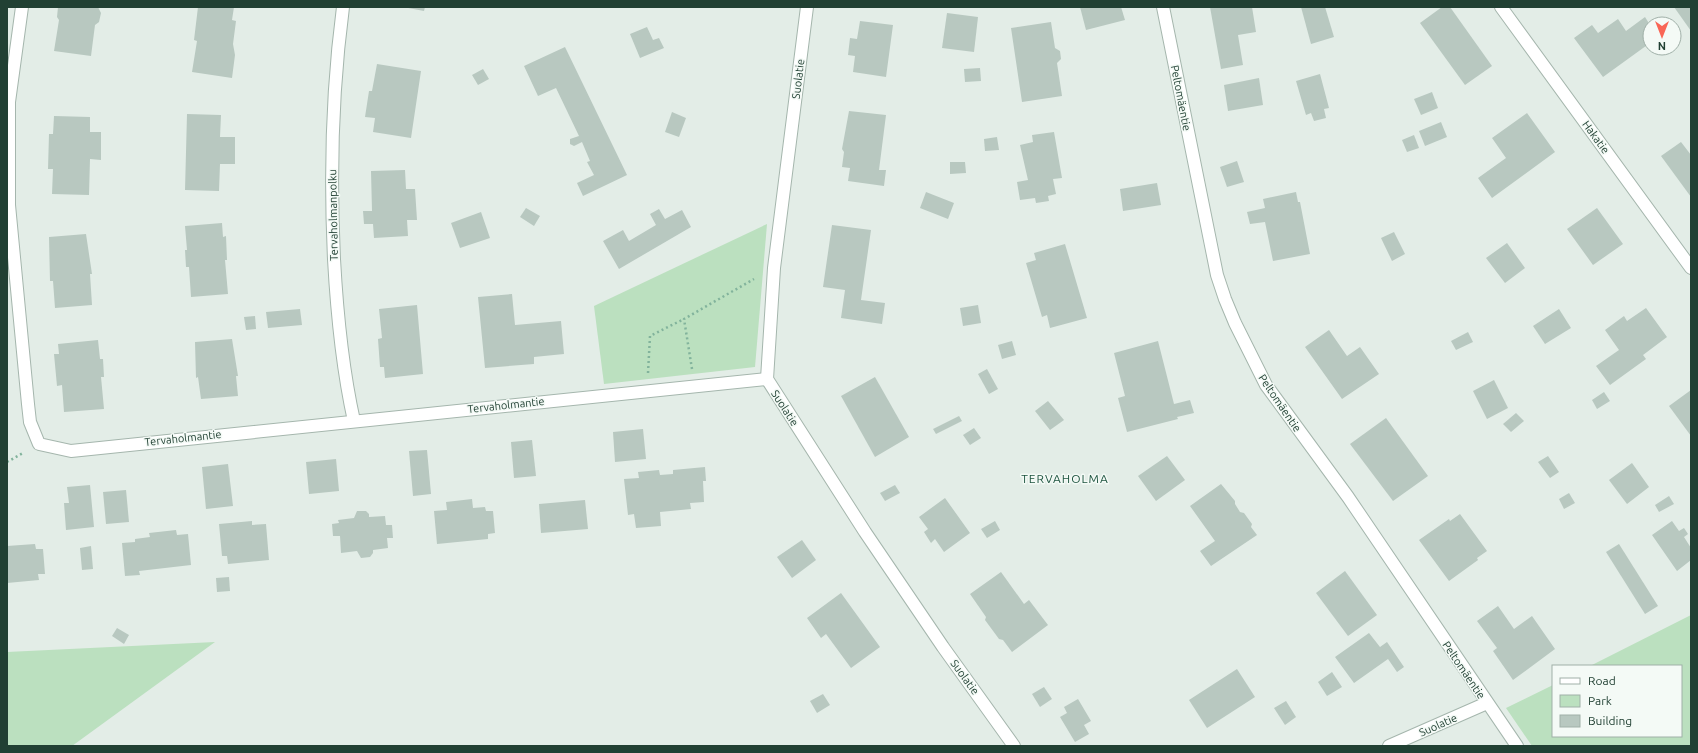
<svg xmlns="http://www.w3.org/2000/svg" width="1698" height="753" font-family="Ubuntu,sans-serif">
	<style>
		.green { fill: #bbe0bf }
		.building { fill: #b8c8c0 }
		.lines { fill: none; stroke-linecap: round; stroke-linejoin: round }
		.street-casing { stroke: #a5b6ad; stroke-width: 14 }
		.path { stroke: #82b39c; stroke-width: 2.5; stroke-dasharray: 2 3; stroke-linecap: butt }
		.street { stroke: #fff; stroke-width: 12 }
		.labels { text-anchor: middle; stroke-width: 3; stroke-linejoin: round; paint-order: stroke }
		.street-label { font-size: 11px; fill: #214033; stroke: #f4faf6 }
		.neighbourhood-label { font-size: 12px; letter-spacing: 1px; fill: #1c533e; stroke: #f4faf6 }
	</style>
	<rect width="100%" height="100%" fill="#e3ede7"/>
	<!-- green -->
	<g class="green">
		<polygon points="767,224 755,367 604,384 594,306"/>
		<polygon points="1691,615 1691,746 1532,746 1506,708 1553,685 1553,736 1681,736 1681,666 1590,666"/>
		<polygon points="215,642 72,746 7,746 7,652"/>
	</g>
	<!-- building -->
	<g class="building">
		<polygon points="58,7 98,7 101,13 99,22 95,25 91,56 54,51 59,20 57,17"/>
		<polygon points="198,7 234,7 232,20 236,21 233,44 235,55 232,78 192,72 197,41 194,40"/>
		<polygon points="403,7 425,7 424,11"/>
		<polygon points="1080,7 1121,7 1125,20 1086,30"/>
		<polygon points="1210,7 1252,7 1256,32 1238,35 1243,65 1221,69"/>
		<polygon points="1301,7 1325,7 1334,37 1311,44"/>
		<polygon points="1442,7 1450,7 1492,66 1465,85 1420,23"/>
		<polygon points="1674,7 1691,7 1691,31"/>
		<polygon points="947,13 978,17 974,52 942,48"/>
		<polygon points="1645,17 1650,25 1650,43 1603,77 1574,38 1592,25 1598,33 1618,19 1626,31"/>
		<polygon points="860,21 893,25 886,77 853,72 855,56 848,55 850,38 857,39"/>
		<polygon points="1051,22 1055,48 1060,51 1061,59 1057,63 1062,96 1022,102 1011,28"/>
		<polygon points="647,27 653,40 659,38 664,48 640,58 630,34"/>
		<polygon points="565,47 627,175 583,196 577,183 594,175 587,162 590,161 582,142 574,146 570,144 570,139 579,136 556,88 538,96 524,66"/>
		<polygon points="377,64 421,71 411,138 373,132 375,118 365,117 369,91 372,91"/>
		<polygon points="980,68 981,81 965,82 964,69"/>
		<polygon points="483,69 489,79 478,85 472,75"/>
		<polygon points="1320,74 1329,108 1324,109 1326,118 1314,121 1311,113 1306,115 1296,81"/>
		<polygon points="1259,78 1263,105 1228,111 1224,85"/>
		<polygon points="1432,92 1438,108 1421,115 1414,99"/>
		<polygon points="849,111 886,115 879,170 886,170 884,186 848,181 850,168 842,167 844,152 842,149"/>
		<polygon points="672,112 686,118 679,137 665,132"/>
		<polygon points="1527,113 1555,152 1492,198 1478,178 1506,158 1492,138"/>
		<polygon points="187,114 221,115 220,137 235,137 235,164 220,164 219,191 185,190"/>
		<polygon points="54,116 90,117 90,132 101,132 101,160 90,159 89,195 52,194 53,169 48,169 49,134 53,134"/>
		<polygon points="1441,122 1447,137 1425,146 1419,131"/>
		<polygon points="1054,132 1062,178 1053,179 1056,194 1048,196 1049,201 1036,203 1035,198 1020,200 1017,182 1028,180 1020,145 1033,142 1032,135"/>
		<polygon points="1414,135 1419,148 1407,152 1402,140"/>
		<polygon points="997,137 999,150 985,151 984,139"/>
		<polygon points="1681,142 1691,155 1691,197 1661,156"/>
		<polygon points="1237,161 1244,182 1227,187 1220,167"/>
		<polygon points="950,162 965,162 966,173 950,174"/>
		<polygon points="405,170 406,189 415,189 417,220 407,220 408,236 374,238 373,224 364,224 363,211 372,211 371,171"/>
		<polygon points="1157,183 1161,205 1123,211 1120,189"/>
		<polygon points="926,192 954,203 948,219 920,208"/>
		<polygon points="1296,192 1298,202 1300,202 1310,254 1273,261 1265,222 1250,224 1247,212 1265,208 1263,199"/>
		<polygon points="526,208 540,216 534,226 520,217"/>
		<polygon points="1597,208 1623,244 1593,265 1567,229"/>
		<polygon points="659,209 665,219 682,210 691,227 619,269 603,241 623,230 629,241 656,225 650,214"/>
		<polygon points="481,212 490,238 460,248 451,223"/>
		<polygon points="222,223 223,237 226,236 227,260 225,260 228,294 191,297 189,267 186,267 185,250 187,250 185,226"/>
		<polygon points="832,225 871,230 861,300 885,303 882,324 841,318 845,290 823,287"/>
		<polygon points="1394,232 1405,254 1392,261 1381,238"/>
		<polygon points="86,234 92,274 90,274 92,305 55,308 53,281 50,281 49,237"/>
		<polygon points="1507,243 1525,268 1505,283 1486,258"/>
		<polygon points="1065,244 1087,318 1050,328 1047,315 1042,317 1026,263 1036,260 1034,253"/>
		<polygon points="512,294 515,325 561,321 564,354 534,357 534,364 485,368 478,297"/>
		<polygon points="417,305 423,374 385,378 384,367 380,367 378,339 382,338 379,309"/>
		<polygon points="978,305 981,323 963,326 960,308"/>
		<polygon points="1646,308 1667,337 1643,355 1646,359 1610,385 1596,366 1619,350 1605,330 1624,316 1627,321"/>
		<polygon points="300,309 302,325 268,328 266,312"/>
		<polygon points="1559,309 1571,328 1545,344 1533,326"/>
		<polygon points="255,316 256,329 246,330 244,317"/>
		<polygon points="1329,330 1347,356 1360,347 1379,374 1342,399 1305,347"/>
		<polygon points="1468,332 1473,342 1456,350 1451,341"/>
		<polygon points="232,339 238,376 236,376 238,396 201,399 198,377 196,378 195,342"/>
		<polygon points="98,340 100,359 103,359 104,377 101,377 104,409 64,412 62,385 57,386 54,354 59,354 58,344"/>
		<polygon points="1012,341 1016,355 1002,359 998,345"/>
		<polygon points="1158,341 1174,404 1190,400 1194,413 1177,417 1178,419 1127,432 1118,398 1125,396 1114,353"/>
		<polygon points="987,369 998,389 989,394 978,374"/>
		<polygon points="875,377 909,437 875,457 841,396"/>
		<polygon points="1494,380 1508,408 1487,419 1473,391"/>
		<polygon points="1691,390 1691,436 1669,406"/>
		<polygon points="1604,392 1610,401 1597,409 1592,400"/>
		<polygon points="1048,401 1064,420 1050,430 1035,411"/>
		<polygon points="1516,413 1524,421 1511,432 1503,424"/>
		<polygon points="959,416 962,421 936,434 933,429"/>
		<polygon points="1386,418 1428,476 1393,501 1350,444"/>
		<polygon points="974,428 981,438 970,445 963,435"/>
		<polygon points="643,429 646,459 615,462 613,432"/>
		<polygon points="532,440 536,476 514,478 511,442"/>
		<polygon points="427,450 431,494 413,496 409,451"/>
		<polygon points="1167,456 1185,480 1156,501 1138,476"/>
		<polygon points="1548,456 1559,472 1550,478 1538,462"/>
		<polygon points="336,459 339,491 309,494 306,462"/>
		<polygon points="1632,463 1649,487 1627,504 1609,480"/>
		<polygon points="228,464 233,506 206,509 202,467"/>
		<polygon points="705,467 706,481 703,481 704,502 690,503 691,509 660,512 661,526 636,528 634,514 628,515 624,479 639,478 638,472 659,470 660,475 673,474 673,470"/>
		<polygon points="1221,484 1235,501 1235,504 1240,512 1244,513 1252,524 1251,527 1257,535 1211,566 1200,551 1215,541 1190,506"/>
		<polygon points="90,485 94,527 66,530 64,503 69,503 67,487"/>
		<polygon points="895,485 900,493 885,501 880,493"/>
		<polygon points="126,490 129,522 106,524 103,492"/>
		<polygon points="1569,493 1575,503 1564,509 1559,499"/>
		<polygon points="1669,496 1674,504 1659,512 1655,505"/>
		<polygon points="945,498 970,533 944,552 935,539 931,543 924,532 928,529 919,517"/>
		<polygon points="472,499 473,508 485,507 486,511 493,511 495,533 488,534 488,539 437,544 434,511 447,510 446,502"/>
		<polygon points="585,500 588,529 541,533 539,504"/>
		<polygon points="357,511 366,511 369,514 369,517 385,516 386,525 392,525 393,538 387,538 388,548 373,550 373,553 370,557 361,558 357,551 341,553 340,536 333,536 332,524 339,523 338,520 354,518"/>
		<polygon points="1460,514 1487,551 1477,558 1478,560 1449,581 1419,540 1449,519 1450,521"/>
		<polygon points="252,521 252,525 266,524 269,560 228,564 227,556 222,556 219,524"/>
		<polygon points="995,521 1000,530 987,538 981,529"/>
		<polygon points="1672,521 1679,531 1684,528 1688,534 1684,537 1691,548 1691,560 1677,571 1652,535"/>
		<polygon points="176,530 177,535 188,534 191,565 139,571 140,575 125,576 122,543 135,542 135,539 150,537 149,533"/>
		<polygon points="802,540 816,560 792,578 777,557"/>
		<polygon points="35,544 36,549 43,549 45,574 38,574 39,580 7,583 7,546"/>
		<polygon points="1619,544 1658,606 1645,614 1606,552"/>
		<polygon points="91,546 93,569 82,570 80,548"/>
		<polygon points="1345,571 1377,615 1348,636 1316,593"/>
		<polygon points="1001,572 1024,604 1029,600 1048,625 1012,652 1003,640 999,639 985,620 986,617 970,594"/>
		<polygon points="229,577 230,591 217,592 216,578"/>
		<polygon points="841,593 880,647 851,668 826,634 821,638 807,618"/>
		<polygon points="1498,606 1514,629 1532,616 1555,649 1513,680 1493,651 1497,648 1477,621"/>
		<polygon points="117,628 129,635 124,644 112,636"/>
		<polygon points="1369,633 1380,647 1387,642 1404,667 1397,672 1388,659 1354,683 1335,657"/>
		<polygon points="1237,669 1255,697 1207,728 1189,700"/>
		<polygon points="1332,672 1342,687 1327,696 1318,682"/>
		<polygon points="1044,687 1052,699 1040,707 1032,694"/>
		<polygon points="823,694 830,705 817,713 810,701"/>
		<polygon points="1078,699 1091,721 1084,725 1089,734 1075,742 1060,717 1067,713 1064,707"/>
		<polygon points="1286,701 1296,717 1285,725 1274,708"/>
	</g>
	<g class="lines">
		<!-- street casing -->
		<g class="street-casing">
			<g id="street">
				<polyline points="22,7 9,102 9,205 28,404 30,422 39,444 71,451 767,379"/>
				<path d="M343,7C332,90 330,175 334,259C337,314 342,367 354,421"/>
				<polyline points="807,7 774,268 767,379 865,532 943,647 1014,746"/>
				<polyline points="1163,7 1217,275 1225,299 1235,323 1266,385 1348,497 1517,746"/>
				<polyline points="1501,7 1691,268"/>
				<polyline points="1389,746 1487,703"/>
			</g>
		</g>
		<!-- path -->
		<g class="path">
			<polyline points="692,369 684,319 754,279"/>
			<polyline points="648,373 650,336 684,319"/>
			<polyline points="7,462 23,453"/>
		</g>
		<!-- street -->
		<use href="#street" class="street"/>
	</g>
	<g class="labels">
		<!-- street labels -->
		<g class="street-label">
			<text transform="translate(798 79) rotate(-83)" y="4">Suolatie</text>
			<text transform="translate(1181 98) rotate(79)" y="4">Peltomäentie</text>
			<text transform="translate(1596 137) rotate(54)" y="4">Hakatie</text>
			<text transform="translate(333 215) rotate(-91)" y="4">Tervaholmanpolku</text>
			<text transform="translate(1280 403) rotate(56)" y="4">Peltomäentie</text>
			<text transform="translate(506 405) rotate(-6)" y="4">Tervaholmantie</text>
			<text transform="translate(785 408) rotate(57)" y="4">Suolatie</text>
			<text transform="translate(183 438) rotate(-6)" y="4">Tervaholmantie</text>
			<text transform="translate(1464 670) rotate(56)" y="4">Peltomäentie</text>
			<text transform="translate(965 677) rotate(54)" y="4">Suolatie</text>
			<text transform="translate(1438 725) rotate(-24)" y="4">Suolatie</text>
		</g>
		<!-- neighbourhood labels -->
		<g class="neighbourhood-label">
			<text x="1065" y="483">TERVAHOLMA</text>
		</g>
	</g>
	<!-- border -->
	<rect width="1698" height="753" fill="none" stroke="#214033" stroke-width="16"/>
	<!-- legend -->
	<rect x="1552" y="665" width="130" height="72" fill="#f4faf6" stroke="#a0b0a8"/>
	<rect x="1560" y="678" width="20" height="6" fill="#ffffff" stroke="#a0b0a8"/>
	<text x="1588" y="685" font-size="12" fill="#214033">Road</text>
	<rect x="1560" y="695" width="20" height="12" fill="#bbe0bf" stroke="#a0b0a8"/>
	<text x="1588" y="705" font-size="12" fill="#214033">Park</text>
	<rect x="1560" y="715" width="20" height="12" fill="#b8c8c0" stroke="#a0b0a8"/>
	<text x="1588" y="725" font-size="12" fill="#214033">Building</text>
	<!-- north arrow -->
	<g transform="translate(1662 36) rotate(180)"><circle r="19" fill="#f4faf6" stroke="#a0b0a8"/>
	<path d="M0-3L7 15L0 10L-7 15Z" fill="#f96656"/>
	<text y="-6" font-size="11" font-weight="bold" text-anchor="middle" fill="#214033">N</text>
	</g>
</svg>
